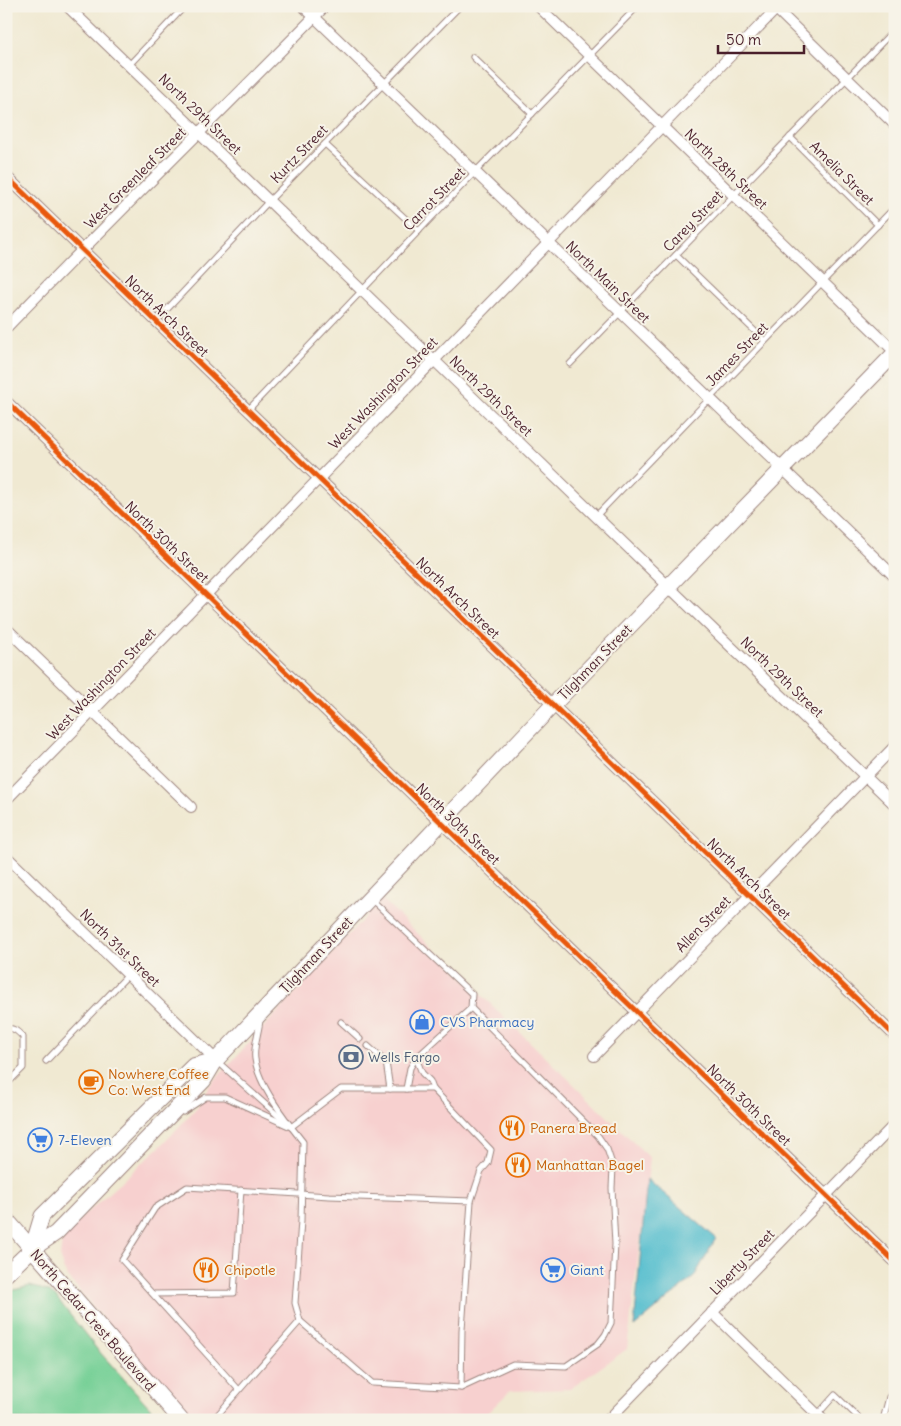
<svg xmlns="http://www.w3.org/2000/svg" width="901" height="1426" font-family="Delius,sans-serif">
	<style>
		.built { fill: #f7d0cf }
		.green { fill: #77d097; stroke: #607861 }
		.water { fill: #52bdce; stroke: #4e6e7c }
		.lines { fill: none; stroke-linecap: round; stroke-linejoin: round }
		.service-casing { stroke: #9d847e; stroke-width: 7 }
		.minor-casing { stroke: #9d847e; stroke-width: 12 }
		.primary-casing { stroke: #9d847e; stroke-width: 17 }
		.service { stroke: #fff; stroke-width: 5 }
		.minor { stroke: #fff; stroke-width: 10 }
		.primary { stroke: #fff; stroke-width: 15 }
		.cycleway-casing { stroke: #f7f3e8; stroke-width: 8 }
		.cycleway { stroke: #e8590c; stroke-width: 5 }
		.labels { text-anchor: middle; stroke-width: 4; stroke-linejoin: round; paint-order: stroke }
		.street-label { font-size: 14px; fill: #4a1f2b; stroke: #f7f3e8 }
		.shop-label { font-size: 14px; fill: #366cbe; stroke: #f7f3e8; text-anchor: start }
		.service-label { font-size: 14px; fill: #4e5e75; stroke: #f7f3e8; text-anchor: start }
		.food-label { font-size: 14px; fill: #c56008; stroke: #f7f3e8; text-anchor: start }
	</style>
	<rect width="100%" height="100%" fill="#f7f3e8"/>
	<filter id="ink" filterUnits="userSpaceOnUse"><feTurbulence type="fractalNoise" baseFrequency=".02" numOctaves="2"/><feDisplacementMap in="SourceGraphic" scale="10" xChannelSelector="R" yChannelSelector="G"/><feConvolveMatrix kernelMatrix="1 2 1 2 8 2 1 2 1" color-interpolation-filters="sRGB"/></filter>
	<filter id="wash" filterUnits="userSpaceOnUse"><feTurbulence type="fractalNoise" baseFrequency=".0096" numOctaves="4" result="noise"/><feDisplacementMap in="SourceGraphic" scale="20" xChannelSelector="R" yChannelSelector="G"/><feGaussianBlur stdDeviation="1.12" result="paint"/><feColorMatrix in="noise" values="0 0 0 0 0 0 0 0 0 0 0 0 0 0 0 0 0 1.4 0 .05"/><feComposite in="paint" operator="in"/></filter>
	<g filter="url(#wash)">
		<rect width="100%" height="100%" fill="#f0e9d2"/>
		<!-- built -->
		<polygon class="built" points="382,899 650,1158 627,1349 570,1389 510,1391 480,1420 192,1420 158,1385 68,1277 62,1266 60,1255 62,1242 69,1229 164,1143 198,1106 209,1086"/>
		<!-- green -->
		<polygon class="green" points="30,1286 48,1291 56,1297 96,1348 161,1420 6,1420 6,1294 14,1290"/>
		<!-- water -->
		<polygon class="water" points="647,1179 716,1238 694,1277 634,1327"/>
	</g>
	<g filter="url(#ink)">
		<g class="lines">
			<!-- service casing -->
			<g class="service-casing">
				<g id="service">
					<polyline points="473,57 532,114"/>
					<polyline points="129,65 185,6"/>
					<polyline points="790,137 878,225"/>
					<polyline points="325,144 419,231"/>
					<polyline points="676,255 765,341"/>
					<polyline points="156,321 269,201 460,6"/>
					<polyline points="570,364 895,29"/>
					<polyline points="248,410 475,172 638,6"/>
					<polyline points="596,516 895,207"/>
					<polyline points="371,899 472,994 471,1008 416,1058 410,1068 406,1089"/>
					<polyline points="341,1022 360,1039"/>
					<path d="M6,1029C14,1027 18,1032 23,1037V1068L6,1085"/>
					<polyline points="368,1046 386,1062 390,1089"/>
					<polyline points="416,1058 422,1073 430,1081 433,1089"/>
					<polyline points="46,1061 128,975"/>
					<polyline points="217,1061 285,1122"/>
					<polyline points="183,1112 206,1097 225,1097 291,1127"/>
					<polyline points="291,1127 341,1089 433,1089 491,1150 488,1163 481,1171 471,1201 462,1330 461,1388"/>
					<polyline points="153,1294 234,1293 241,1190"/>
					<polyline points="300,1321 372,1383 461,1388 513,1364 566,1366 598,1344 605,1335 611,1323 615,1244 612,1188 613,1167 607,1149 598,1136 471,1008"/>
					<polyline points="239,1390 122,1260 155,1208 187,1187 329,1196 471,1201"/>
					<polyline points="818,1414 835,1395 861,1420"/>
					<path d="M213,1420L300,1321L295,1303L301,1221L303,1142C287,1122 258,1085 255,1059C253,1047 259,1032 260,1020"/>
					<polyline points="883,1420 889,1397 895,1389"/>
				</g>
			</g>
			<!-- minor casing -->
			<g class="minor-casing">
				<g id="minor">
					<polyline points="67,6 895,805"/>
					<polyline points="303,6 895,577"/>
					<polyline points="538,6 895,352"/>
					<polyline points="773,6 895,125"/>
					<polyline points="6,176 895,1036"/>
					<path d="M6,328C111,219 219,114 325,6"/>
					<polyline points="6,401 895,1262"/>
					<polyline points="6,628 191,807"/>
					<polyline points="6,800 779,6"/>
					<polyline points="6,856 216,1060"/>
					<polyline points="594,1056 895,746"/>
					<polyline points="712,1312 823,1420"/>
					<polyline points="608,1420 895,1124"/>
				</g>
			</g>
			<!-- primary casing -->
			<g class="primary-casing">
				<g id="primary">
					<polyline points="6,1219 181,1420"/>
					<polyline points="32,1249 42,1216 193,1066 216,1060"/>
					<polyline points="6,1274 32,1249 56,1233 204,1080 216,1060 553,705 895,353"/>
				</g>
			</g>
			<!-- service -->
			<use href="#service" class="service"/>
			<!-- minor -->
			<use href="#minor" class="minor"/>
			<!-- primary -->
			<use href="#primary" class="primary"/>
			<!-- cycleway casing -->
			<g class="cycleway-casing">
				<g id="cycleway">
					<polyline points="6,176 895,1036"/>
					<polyline points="6,401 895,1262"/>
				</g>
			</g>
			<!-- cycleway -->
			<use href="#cycleway" class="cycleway"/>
		</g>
	</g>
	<!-- icons -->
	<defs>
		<g id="shop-ring" transform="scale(1.25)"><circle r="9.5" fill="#f7f3e8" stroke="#3f7fe0" stroke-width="1.5"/><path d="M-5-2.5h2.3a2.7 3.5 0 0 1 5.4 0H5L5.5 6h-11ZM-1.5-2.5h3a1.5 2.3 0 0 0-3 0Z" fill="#3f7fe0"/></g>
		<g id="bank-ring" transform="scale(1.25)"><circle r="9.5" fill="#f7f3e8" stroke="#5c6f8a" stroke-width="1.5"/><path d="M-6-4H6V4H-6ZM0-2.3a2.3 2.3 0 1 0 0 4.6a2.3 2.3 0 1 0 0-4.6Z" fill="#5c6f8a"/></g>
		<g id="cafe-ring" transform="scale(1.25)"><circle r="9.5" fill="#f7f3e8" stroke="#e8710a" stroke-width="1.5"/><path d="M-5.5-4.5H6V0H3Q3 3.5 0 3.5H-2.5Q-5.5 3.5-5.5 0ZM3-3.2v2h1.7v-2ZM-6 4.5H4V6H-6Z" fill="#e8710a"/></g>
		<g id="restaurant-ring" transform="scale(1.25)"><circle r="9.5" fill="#f7f3e8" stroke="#e8710a" stroke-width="1.5"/><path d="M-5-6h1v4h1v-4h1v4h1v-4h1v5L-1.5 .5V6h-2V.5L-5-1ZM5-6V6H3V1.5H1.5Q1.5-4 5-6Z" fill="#e8710a"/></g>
		<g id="supermarket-ring" transform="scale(1.25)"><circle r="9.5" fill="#f7f3e8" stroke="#3f7fe0" stroke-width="1.5"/><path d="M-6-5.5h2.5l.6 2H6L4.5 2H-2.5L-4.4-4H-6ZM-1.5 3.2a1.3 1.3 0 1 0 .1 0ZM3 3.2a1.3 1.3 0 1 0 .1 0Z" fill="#3f7fe0"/></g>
	</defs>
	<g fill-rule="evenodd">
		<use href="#shop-ring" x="422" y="1022"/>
		<use href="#bank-ring" x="351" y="1057"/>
		<use href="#cafe-ring" x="91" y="1082"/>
		<use href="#restaurant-ring" x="512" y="1128"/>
		<use href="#supermarket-ring" x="40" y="1140"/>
		<use href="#restaurant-ring" x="518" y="1165"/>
		<use href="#restaurant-ring" x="206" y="1270"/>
		<use href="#supermarket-ring" x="553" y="1270"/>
	</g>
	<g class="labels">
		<!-- street labels -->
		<g class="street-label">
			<text transform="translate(200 114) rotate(44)" y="5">North 29th Street</text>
			<text transform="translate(299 154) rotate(-46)" y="5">Kurtz Street</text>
			<text transform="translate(726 169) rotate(44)" y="5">North 28th Street</text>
			<text transform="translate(842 173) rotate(45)" y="5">Amelia Street</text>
			<text transform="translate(135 178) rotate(-45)" y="5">West Greenleaf Street</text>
			<text transform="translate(434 199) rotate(-46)" y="5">Carrot Street</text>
			<text transform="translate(693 221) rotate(-46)" y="5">Carey Street</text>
			<text transform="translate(608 282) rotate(44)" y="5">North Main Street</text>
			<text transform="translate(167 316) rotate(44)" y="5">North Arch Street</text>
			<text transform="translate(737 354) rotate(-46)" y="5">James Street</text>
			<text transform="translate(383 393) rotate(-46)" y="5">West Washington Street</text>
			<text transform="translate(491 396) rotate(44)" y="5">North 29th Street</text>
			<text transform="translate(167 542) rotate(44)" y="5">North 30th Street</text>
			<text transform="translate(458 598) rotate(44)" y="5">North Arch Street</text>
			<text transform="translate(595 662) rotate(-46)" y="5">Tilghman Street</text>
			<text transform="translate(782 677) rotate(44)" y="5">North 29th Street</text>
			<text transform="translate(101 684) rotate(-46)" y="5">West Washington Street</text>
			<text transform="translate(458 824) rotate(44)" y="5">North 30th Street</text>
			<text transform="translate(749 879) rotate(44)" y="5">North Arch Street</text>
			<text transform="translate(703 924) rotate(-46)" y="5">Allen Street</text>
			<text transform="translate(120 948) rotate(44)" y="5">North 31st Street</text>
			<text transform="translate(316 955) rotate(-47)" y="5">Tilghman Street</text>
			<text transform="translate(749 1105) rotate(44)" y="5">North 30th Street</text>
			<text transform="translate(742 1262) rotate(-46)" y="5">Liberty Street</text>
			<text transform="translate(93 1320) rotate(49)" y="5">North Cedar Crest Boulevard</text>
		</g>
		<!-- shop labels -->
		<g class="shop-label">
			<text x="440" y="1027">CVS Pharmacy</text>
			<text x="58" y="1145">7-Eleven</text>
			<text x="570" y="1275">Giant</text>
		</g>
		<!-- service labels -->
		<g class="service-label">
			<text x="368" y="1062">Wells Fargo</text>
		</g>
		<!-- food labels -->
		<g class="food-label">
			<text x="108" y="1079">Nowhere Coffee<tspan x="108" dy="16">Co: West End</tspan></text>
			<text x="530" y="1133">Panera Bread</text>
			<text x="536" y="1170">Manhattan Bagel</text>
			<text x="224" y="1275">Chipotle</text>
		</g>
	</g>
	<!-- margin -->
	<rect width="901" height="1426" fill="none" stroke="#f7f3e8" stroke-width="25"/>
	<!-- scale -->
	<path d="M718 45v8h86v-8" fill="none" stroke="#4a1f2b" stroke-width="2.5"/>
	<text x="726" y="45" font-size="15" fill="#4a1f2b" stroke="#f7f3e8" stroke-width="4" paint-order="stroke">50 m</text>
</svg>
